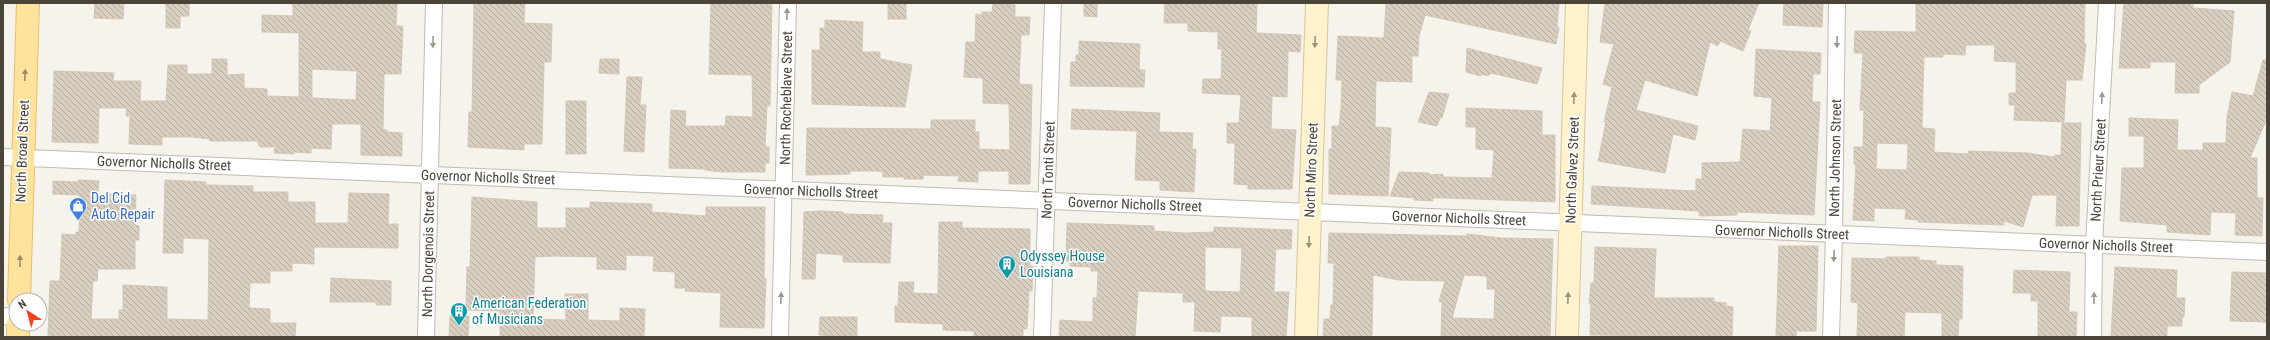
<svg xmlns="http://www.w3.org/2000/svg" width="2270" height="340" font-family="'Roboto Condensed',sans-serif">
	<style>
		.building { fill: url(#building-back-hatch); stroke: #d3c7b4; fill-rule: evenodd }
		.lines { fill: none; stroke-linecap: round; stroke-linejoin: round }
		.street-casing { stroke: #c2bbae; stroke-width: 18 }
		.secondary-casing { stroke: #d6c79b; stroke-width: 24 }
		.primary-casing { stroke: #e6c16a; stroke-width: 24 }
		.street { stroke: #fff; stroke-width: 16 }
		.secondary { stroke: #fff3cd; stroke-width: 22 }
		.primary { stroke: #ffe39c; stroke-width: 22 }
		.oneway { fill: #9c9892 }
		.oneway2 { fill: #9c937c }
		.oneway3 { fill: #9c8c66 }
		.labels { text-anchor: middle; stroke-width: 3; stroke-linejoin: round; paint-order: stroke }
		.street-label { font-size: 14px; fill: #4b4439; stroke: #fff }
		.shop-label { font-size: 14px; fill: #366cbe; stroke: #fff; text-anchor: start }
		.culture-label { font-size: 14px; fill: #0d838f; stroke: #fff; text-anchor: start }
	</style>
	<defs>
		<pattern id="building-back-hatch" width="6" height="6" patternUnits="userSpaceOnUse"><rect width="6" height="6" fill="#d8cfc1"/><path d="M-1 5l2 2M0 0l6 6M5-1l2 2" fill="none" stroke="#b1aa9e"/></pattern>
	</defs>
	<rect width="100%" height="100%" fill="#f6f3ec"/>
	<!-- building -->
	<g class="building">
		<polygon points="95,3 124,3 123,19 94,18"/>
		<polygon points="166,3 189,3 189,16 180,16 180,28 166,28"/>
		<path d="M293,3H397L396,26H403L401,74H384L383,130H387V132L402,133V156L361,155V124H332L331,149L311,148V153L294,152V154L274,153L275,147H260L257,141H210V139L192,137H162V145L129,144L130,116H126L127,108H99L98,143L52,142L54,71L114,73L113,81H141L140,101H166L168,65H187V74H212V59H227V75L244,74V88L267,89V96L299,97V33L262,32V15L293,16ZM312,69L357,71L356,100L312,98Z"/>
		<polygon points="474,3 525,3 524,23 552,24 551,62 544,62 542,144 524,144 524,150 468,147 469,112 472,112"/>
		<polygon points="711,3 772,3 770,106 767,106 765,147 769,147 769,163 765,163 765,172 723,172 705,170 705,169 669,168 671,110 686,111 685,126 725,126 726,116 753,117 752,75 709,74"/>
		<rect x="888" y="3" width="18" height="16"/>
		<polygon points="1084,3 1097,3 1097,17 1084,16"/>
		<polygon points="1165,3 1257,3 1256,33 1301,35 1300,52 1288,51 1287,97 1272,96 1271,129 1296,130 1292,189 1248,189 1248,185 1234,184 1235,143 1227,143 1227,123 1239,123 1241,95 1202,93 1203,79 1221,79 1222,49 1218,49 1218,32 1188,31 1188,23 1164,23"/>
		<polygon points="1386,3 1559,3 1557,27 1559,28 1556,44 1425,15 1419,36 1418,56 1412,56 1412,82 1376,81 1375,127 1391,128 1388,196 1329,194 1329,149 1332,149 1332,126 1339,126 1341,108 1342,80 1336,80 1338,36 1384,38"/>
		<polygon points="1605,3 1759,3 1748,30 1751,31 1743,51 1720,41 1718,46 1710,42 1697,96 1645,80 1636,110 1698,126 1695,140 1673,134 1665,173 1598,161 1606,122 1604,122 1612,87 1603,84 1614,44 1600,42"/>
		<polygon points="1784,3 1823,3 1822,27 1783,25"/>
		<path d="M1916,3H2085L2084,44H2086L2082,80H2066L2064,122L2014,120L2015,105H2009V93H2016V62L1994,61L1995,45H1966L1965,55L1943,54V57H1924L1923,88L1922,128L1935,129L1934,152L1968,154L1969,151L2027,153L2054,157L2055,155H2061L2062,123H2081L2079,226H2056L2057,195H2032L2023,227L2004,221V225L1918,222V220L1905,219L1906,209L1874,208V221L1853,220L1856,164H1854V147H1863L1864,110H1860L1863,53H1854L1855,31L1916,32ZM1877,143L1908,144L1907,170L1876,169Z"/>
		<polygon points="2124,3 2193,3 2193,8 2234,11 2230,62 2199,85 2199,93 2175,93 2176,62 2150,62 2150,68 2119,68"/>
		<polygon points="993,4 1015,5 1015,17 1030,17 1029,35 1021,35 1019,84 1032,85 1030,184 1009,184 1009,171 978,171 978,182 958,181 959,176 923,175 923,179 904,179 904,177 883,177 883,172 879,171 850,171 850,174 806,175 807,128 931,129 931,120 975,120 975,132 979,132 979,149 1010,150 1009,104 983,103 983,78 964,77 966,42 975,42 976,14 982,15 982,12 992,12"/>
		<polygon points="825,20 863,22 862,52 880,52 880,59 912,65 905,107 812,104 812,50 820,50 820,28 825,28"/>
		<polygon points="1079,41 1140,44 1139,70 1145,70 1144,87 1070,86 1071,62 1076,62 1076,55 1079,55"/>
		<polygon points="1467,48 1542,68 1537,84 1491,73 1488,76 1481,74 1481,76 1466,72"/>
		<polygon points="1756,49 1821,53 1820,74 1813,74 1812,102 1820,102 1814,215 1737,212 1737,215 1699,216 1699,211 1591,204 1592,186 1696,191 1696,179 1702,179 1702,163 1740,162 1743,129 1770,131 1772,98 1754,96"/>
		<polygon points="600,59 619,59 619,74 599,73"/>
		<polygon points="2263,60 2267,60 2267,118 2250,158 2257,158 2257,198 2263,198 2262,236 2235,235 2236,213 2211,212 2210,235 2167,232 2167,225 2120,221 2122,168 2144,168 2144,136 2129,136 2129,118 2178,120 2177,150 2203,150 2203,143 2226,143 2227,117 2232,92 2253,96"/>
		<polygon points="627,77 642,77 640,105 646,105 644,152 624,151"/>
		<polygon points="1429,92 1449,94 1442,118 1440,118 1437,126 1418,122"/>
		<rect x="566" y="101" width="20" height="53"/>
		<polygon points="1466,108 1542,111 1542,135 1555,135 1555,202 1446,198 1433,198 1433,201 1414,200 1414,198 1390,196 1399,172 1429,173 1429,175 1443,174 1443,177 1492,178 1494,150 1476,149 1476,127 1466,127"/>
		<polygon points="1072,109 1160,113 1159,132 1193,133 1192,149 1196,149 1194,192 1160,190 1160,181 1135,180 1137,131 1071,129"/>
		<polygon points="79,180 99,181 98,194 136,195 135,225 139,226 139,240 135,240 135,269 98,269 97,281 93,281 91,319 119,319 119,310 123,310 123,285 167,287 167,319 208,320 209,239 183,238 183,253 163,253 165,180 206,182 206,185 253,186 253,192 288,192 288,202 315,202 315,223 348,223 349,193 389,194 388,224 398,224 398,248 314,247 314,264 292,263 292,271 270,271 270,283 250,283 249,308 270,309 270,323 296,323 295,337 48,337 50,281 60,281 62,234 76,235 76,232 79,232 80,195 53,194 53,181 78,182"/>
		<polygon points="472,197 537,202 537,228 566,228 566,208 590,208 590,202 652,204 652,212 706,216 706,207 765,207 764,278 766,279 764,328 720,327 721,293 685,291 686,288 675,288 675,272 653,271 654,256 626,255 626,270 597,269 597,257 555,256 535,257 533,319 566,320 565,294 588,294 588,320 620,321 620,308 645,309 644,337 500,337 500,311 466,310 467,267 470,267"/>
		<polygon points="820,211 843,212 843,214 883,215 882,223 892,223 890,263 843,262 843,255 816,253 815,279 802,279 804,212"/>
		<polygon points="939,222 962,222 962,228 1030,229 1030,266 1033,266 1032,291 1029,291 1027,329 1023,329 1023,337 974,337 974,331 943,330 943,324 895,322 895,306 898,306 899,282 914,282 913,293 938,294"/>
		<path d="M1067,223L1154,226V231L1185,233L1214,232V227L1292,230L1291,249H1276L1275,264L1274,292H1289L1286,337H1252V317L1221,316L1220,332L1194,331L1195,302H1183V293L1138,291L1135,337H1059L1060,320L1093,322V298H1097L1098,271H1091V267L1070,266V261H1066ZM1205,247L1242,248L1240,292L1205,291Z"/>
		<path d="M1329,233L1467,236V234L1501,238L1553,239L1550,337H1441L1442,302L1439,301L1445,281L1399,280L1373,275L1372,336L1323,337L1324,319H1330L1331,305H1333L1334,263H1328ZM1464,275L1487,276V289H1495L1494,319L1452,318Z"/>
		<polygon points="1779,246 1818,246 1816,331 1796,331 1796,337 1776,337"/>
		<polygon points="1595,247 1656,249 1654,298 1714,298 1714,302 1726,303 1726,306 1733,307 1732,337 1590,335 1591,304 1589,304 1591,283 1594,283"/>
		<polygon points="1886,257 1919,257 1919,260 1936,261 1936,265 1963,266 1962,319 1959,319 1958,337 1942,337 1942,313 1905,312 1904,337 1857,337 1858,303 1851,302 1852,258 1886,259"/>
		<polygon points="2115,267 2177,270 2176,298 2185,298 2184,317 2182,317 2182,326 2167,326 2167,337 2111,337"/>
		<polygon points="2014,270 2070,272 2069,312 2077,312 2076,337 2038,337 2038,301 2031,301 2031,293 2013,293"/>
		<polygon points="2232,272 2267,273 2267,322 2230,321"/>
		<polygon points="331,278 391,281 391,305 376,305 376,302 330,302"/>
		<polygon points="450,316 469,316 468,337 449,337"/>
		<polygon points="820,317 857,317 857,337 819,335"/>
	</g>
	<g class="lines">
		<!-- street casing -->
		<g class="street-casing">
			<g id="street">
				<polyline points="3,157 2267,252"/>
				<polyline points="3,316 16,317"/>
				<polyline points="426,337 434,3"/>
				<polyline points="780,337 788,3"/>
				<polyline points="1042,337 1053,3"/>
				<polyline points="1831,337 1834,234 1837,3"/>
				<polyline points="2093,337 2094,245 2107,3"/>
			</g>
		</g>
		<!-- secondary casing -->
		<g class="secondary-casing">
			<g id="secondary">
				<polyline points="1306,337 1317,3"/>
				<polyline points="1567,337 1577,3"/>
			</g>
		</g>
		<!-- primary casing -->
		<g class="primary-casing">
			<g id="primary">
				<polyline points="19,300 28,3"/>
				<polyline points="18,337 18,324"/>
			</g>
		</g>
		<!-- street -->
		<use href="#street" class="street"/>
		<!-- secondary -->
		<use href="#secondary" class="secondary"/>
		<!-- primary -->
		<use href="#primary" class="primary"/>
	</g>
	<!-- one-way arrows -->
	<defs><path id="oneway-solid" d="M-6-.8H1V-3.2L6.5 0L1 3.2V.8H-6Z"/></defs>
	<g class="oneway">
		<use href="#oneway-solid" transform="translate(787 14) rotate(-89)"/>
		<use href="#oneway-solid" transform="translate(433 42) rotate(91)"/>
		<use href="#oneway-solid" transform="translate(1837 42) rotate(91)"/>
		<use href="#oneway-solid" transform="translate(2102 98) rotate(-87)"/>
		<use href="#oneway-solid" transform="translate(1834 256) rotate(92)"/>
		<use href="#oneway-solid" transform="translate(781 298) rotate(-88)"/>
		<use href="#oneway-solid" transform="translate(2094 298) rotate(-89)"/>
	</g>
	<g class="oneway2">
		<use href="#oneway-solid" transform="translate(1315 42) rotate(92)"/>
		<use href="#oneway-solid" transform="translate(1574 98) rotate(-88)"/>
		<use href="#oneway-solid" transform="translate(1309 242) rotate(92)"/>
		<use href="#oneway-solid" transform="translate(1568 298) rotate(-88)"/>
	</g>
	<g class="oneway3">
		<use href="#oneway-solid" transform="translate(25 75) rotate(-88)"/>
		<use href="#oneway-solid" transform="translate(20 261) rotate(-89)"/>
	</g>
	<!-- icons -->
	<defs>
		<g id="shop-pin" transform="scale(0.9)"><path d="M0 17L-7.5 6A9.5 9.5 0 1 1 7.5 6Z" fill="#3f7fe0" stroke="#fff"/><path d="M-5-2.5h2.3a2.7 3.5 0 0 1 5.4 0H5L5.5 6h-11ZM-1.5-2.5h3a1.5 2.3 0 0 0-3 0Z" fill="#fff"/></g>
		<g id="building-pin" transform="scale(0.9)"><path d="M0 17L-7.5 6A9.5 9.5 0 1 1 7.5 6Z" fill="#0f9aa8" stroke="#fff"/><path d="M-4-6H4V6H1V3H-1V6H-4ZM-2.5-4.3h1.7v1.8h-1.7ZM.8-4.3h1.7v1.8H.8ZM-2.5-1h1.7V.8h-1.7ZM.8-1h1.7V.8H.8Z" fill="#fff"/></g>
	</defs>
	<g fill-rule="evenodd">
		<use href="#shop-pin" x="78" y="206"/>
		<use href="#building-pin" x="1007" y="264"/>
		<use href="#building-pin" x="459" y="311"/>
	</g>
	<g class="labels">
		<!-- street labels -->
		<g class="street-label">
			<text transform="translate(786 98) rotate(-89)" y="5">North Rocheblave Street</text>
			<text transform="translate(22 151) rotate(-88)" y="5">North Broad Street</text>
			<text transform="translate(1835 158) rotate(-89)" y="5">North Johnson Street</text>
			<text transform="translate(164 163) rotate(2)" y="5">Governor Nicholls Street</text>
			<text transform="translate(1048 170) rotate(-88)" y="5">North Tonti Street</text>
			<text transform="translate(1311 170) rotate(-88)" y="5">North Miro Street</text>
			<text transform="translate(1572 170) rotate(-88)" y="5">North Galvez Street</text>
			<text transform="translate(2098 170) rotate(-87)" y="5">North Prieur Street</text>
			<text transform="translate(488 177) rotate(2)" y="5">Governor Nicholls Street</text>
			<text transform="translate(811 191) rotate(2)" y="5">Governor Nicholls Street</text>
			<text transform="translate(1135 204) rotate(2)" y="5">Governor Nicholls Street</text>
			<text transform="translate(1459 218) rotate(2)" y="5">Governor Nicholls Street</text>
			<text transform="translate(1782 232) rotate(2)" y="5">Governor Nicholls Street</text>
			<text transform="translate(2106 245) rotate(2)" y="5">Governor Nicholls Street</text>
			<text transform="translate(428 254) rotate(-89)" y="5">North Dorgenois Street</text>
		</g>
		<!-- shop labels -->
		<g class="shop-label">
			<text x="91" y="203">Del Cid<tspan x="91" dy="16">Auto Repair</tspan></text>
		</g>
		<!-- culture labels -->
		<g class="culture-label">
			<text x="1020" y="261">Odyssey House<tspan x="1020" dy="16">Louisiana</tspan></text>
			<text x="472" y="308">American Federation<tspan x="472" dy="16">of Musicians</tspan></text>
		</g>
	</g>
	<!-- border -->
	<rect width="2270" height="340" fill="none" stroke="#4b4439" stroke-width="8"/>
	<!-- north arrow -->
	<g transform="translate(28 312) rotate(324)"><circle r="19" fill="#ffffff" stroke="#b7b4b0"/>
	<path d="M0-3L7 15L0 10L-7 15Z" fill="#fc3f1d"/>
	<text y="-6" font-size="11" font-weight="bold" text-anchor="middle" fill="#4b4439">N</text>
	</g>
</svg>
